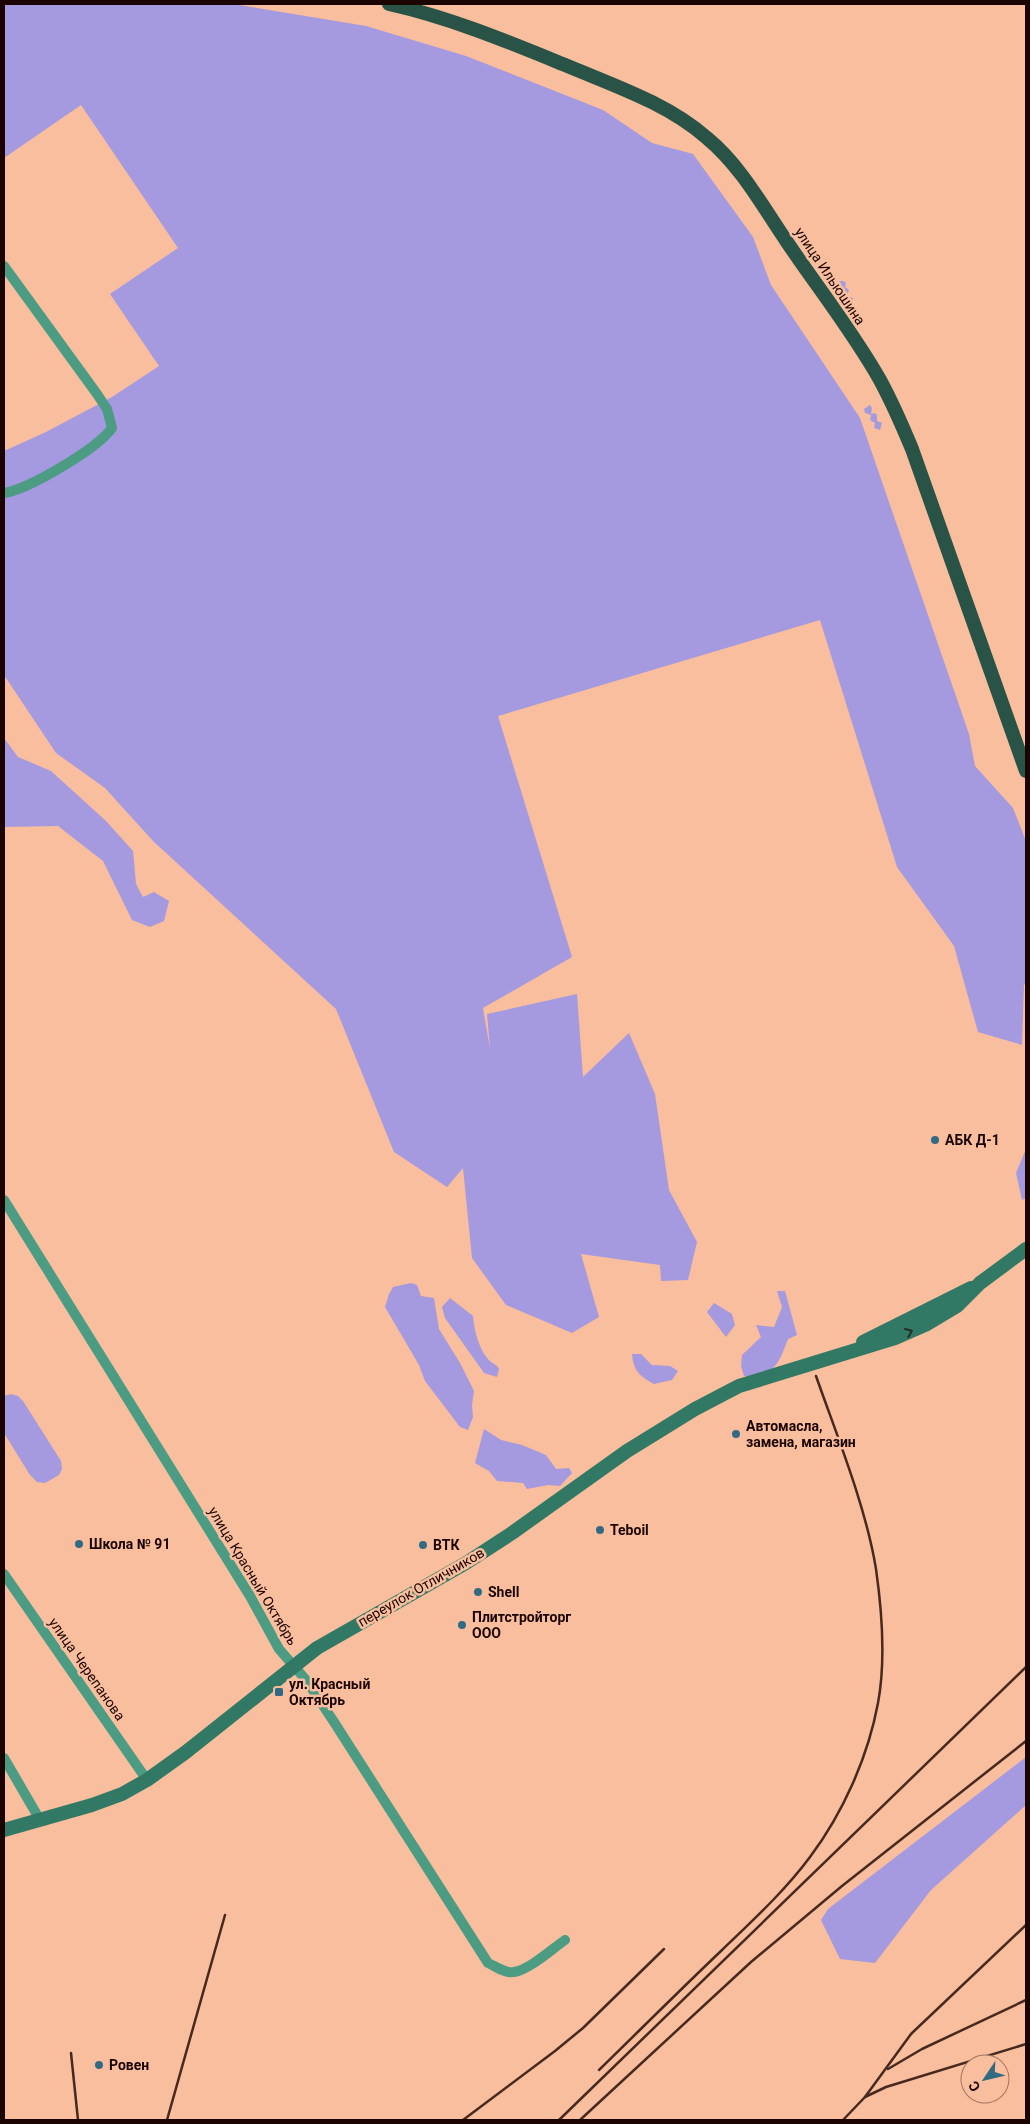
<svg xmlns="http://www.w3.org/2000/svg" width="1030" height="2124" font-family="Roboto,sans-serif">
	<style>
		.green { fill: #a599e0 }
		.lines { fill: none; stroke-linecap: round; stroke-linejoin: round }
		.minor { stroke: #4c9b83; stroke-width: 10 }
		.secondary { stroke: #317964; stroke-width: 14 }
		.trunk { stroke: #285346; stroke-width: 14 }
		.rail { stroke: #47291f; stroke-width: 2.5 }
		.oneway { stroke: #232d23 }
		.poi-dot { fill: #326a84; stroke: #f8be9d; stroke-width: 2 }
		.labels { text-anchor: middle; stroke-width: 5; stroke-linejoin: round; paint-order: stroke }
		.street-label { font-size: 14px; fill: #1b0400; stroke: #f8be9d }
		.poi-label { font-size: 14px; font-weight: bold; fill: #1b0400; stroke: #f8be9d; text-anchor: start }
	</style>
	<rect width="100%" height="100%" fill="#f8be9d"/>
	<!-- green -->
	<g class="green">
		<polygon points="4,4 233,4 366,26 466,56 603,110 652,143 693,154 753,237 771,285 860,418 969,734 975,766 1013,808 1026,841 1026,983 1024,985 1022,1045 978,1032 954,946 897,867 820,620 498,716 572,957 483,1008 490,1049 487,1014 577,994 583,1077 629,1033 655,1094 669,1190 697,1242 688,1280 661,1281 660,1265 581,1254 599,1317 572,1333 506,1305 472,1258 463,1168 447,1187 394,1152 336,1009 153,841 105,788 56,753 4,675 4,451 46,432 112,397 159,366 110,294 178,248 81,105 4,158"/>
		<polygon points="840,281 843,281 846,283 845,287 849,290 847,296 853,298 851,305 846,303 846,297 841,295 837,284"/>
		<polygon points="870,405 872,408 871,414 875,413 877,415 877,421 882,423 880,430 874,428 875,423 870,420 871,415 865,413 864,409"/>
		<polygon points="4,738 18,757 51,771 106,821 133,851 136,884 143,897 154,892 169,901 164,921 150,927 132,920 103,861 58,826 4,827"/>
		<polygon points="1026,1149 1026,1198 1022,1200 1016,1173"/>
		<polygon points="411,1283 417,1285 421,1296 434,1298 439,1329 460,1363 474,1391 472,1405 473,1417 468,1430 460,1427 425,1381 419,1365 385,1307 389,1294 393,1287"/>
		<path d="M777,1291H785L797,1335L788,1339C779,1363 774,1378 744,1376L741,1366L742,1355L761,1337L756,1325L774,1327L782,1307Z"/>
		<path d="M450,1298L473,1316C474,1329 479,1351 490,1361C493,1364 496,1364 499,1369L497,1377L484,1373L445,1318L442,1307Z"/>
		<polygon points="714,1303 732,1314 735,1325 726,1337 707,1312"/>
		<path d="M632,1354H641L652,1365L670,1366L678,1371L672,1380L654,1384C640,1377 633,1370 632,1354Z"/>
		<polygon points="11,1394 18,1396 23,1401 61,1461 62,1469 59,1475 45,1483 37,1482 30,1475 4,1433 4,1396"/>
		<polygon points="484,1429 501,1440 522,1445 546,1455 556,1469 569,1468 572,1473 560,1486 548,1485 527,1489 523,1483 497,1481 489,1471 475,1463"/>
		<polygon points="1026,1757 1026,1805 931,1890 875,1963 840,1959 821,1920 828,1909"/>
	</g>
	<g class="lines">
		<!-- minor -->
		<g class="minor">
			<path d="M4,266L97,394L107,409L112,428C97,449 29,489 4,493"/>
			<path d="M4,1200L250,1596L279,1649L306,1680L334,1722L488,1963C495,1966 506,1974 514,1972C529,1970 552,1949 565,1940"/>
			<polyline points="4,1574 147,1780"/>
			<polyline points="4,1758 40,1820"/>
		</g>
		<!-- secondary -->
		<g class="secondary">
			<polyline points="863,1342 971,1288"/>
			<polyline points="4,1830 92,1805 122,1794 147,1780 186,1752 317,1648 466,1563 512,1533 627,1451 695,1409 739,1386 895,1338 927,1324 957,1306 980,1283 1026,1249"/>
		</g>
		<!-- trunk -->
		<path class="trunk" d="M389,4C452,18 511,43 570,67C618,87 668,104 707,138C741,166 763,207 787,242C818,288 853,332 880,380C892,402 902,425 912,449L1026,771"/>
		<!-- rail -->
		<g class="rail">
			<polyline points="71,2053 78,2120"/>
			<polyline points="888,2069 922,2049 1026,2000"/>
			<path d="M599,2070C640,2030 680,1990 721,1951C752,1921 784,1892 810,1857C843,1813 868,1757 878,1703C886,1660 882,1611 876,1569C866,1507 837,1436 816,1376"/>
			<polyline points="865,2097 911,2034 1026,1925"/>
			<polyline points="167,2120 225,1915"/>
			<polyline points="463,2120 555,2051 583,2028 664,1949"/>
			<polyline points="559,2120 1026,1667"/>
			<polyline points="580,2120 751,1962 842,1886 1026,1741"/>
			<polyline points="843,2120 865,2097 886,2087 1026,2044"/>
		</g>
	</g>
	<!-- one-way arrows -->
	<defs><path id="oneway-chevron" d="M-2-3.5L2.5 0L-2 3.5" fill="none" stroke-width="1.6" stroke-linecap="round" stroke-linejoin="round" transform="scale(1.25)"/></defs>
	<use class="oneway" href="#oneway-chevron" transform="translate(909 1332) rotate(-23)"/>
	<!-- markers -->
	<g class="poi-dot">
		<circle cx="935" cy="1140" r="5"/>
		<circle cx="736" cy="1434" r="5"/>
		<circle cx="600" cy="1530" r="5"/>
		<circle cx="79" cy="1544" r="5"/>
		<circle cx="423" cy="1545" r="5"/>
		<circle cx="478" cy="1592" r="5"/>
		<circle cx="462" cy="1625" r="5"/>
		<rect x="274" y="1687" width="10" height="10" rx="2.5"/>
		<circle cx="99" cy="2065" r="5"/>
	</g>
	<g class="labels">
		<!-- street labels -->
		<g class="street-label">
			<text transform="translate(830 276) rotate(56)" y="5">улица Ильюшина</text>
			<text transform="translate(253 1576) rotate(59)" y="5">улица Красный Октябрь</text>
			<text transform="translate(421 1587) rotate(-30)" y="5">переулок Отличников</text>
			<text transform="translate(87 1669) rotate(55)" y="5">улица Черепанова</text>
		</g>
		<!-- poi labels -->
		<g class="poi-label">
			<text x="945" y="1145">АБК Д-1</text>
			<text x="746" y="1431">Автомасла,<tspan x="746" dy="16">замена, магазин</tspan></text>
			<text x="610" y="1535">Teboil</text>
			<text x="89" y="1549">Школа № 91</text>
			<text x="433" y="1550">ВТК</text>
			<text x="488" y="1597">Shell</text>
			<text x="472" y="1622">Плитстройторг<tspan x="472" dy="16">ООО</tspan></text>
			<text x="289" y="1689">ул. Красный<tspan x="289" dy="16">Октябрь</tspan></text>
			<text x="109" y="2070">Ровен</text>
		</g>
	</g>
	<!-- border -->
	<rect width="1030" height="2124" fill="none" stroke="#1b0400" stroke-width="10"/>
	<!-- north arrow -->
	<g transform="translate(985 2079) rotate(235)"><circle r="24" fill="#f8be9d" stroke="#a0745e"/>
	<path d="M0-4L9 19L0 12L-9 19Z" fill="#326a84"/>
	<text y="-8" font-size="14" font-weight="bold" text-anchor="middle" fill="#1b0400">С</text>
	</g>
</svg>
